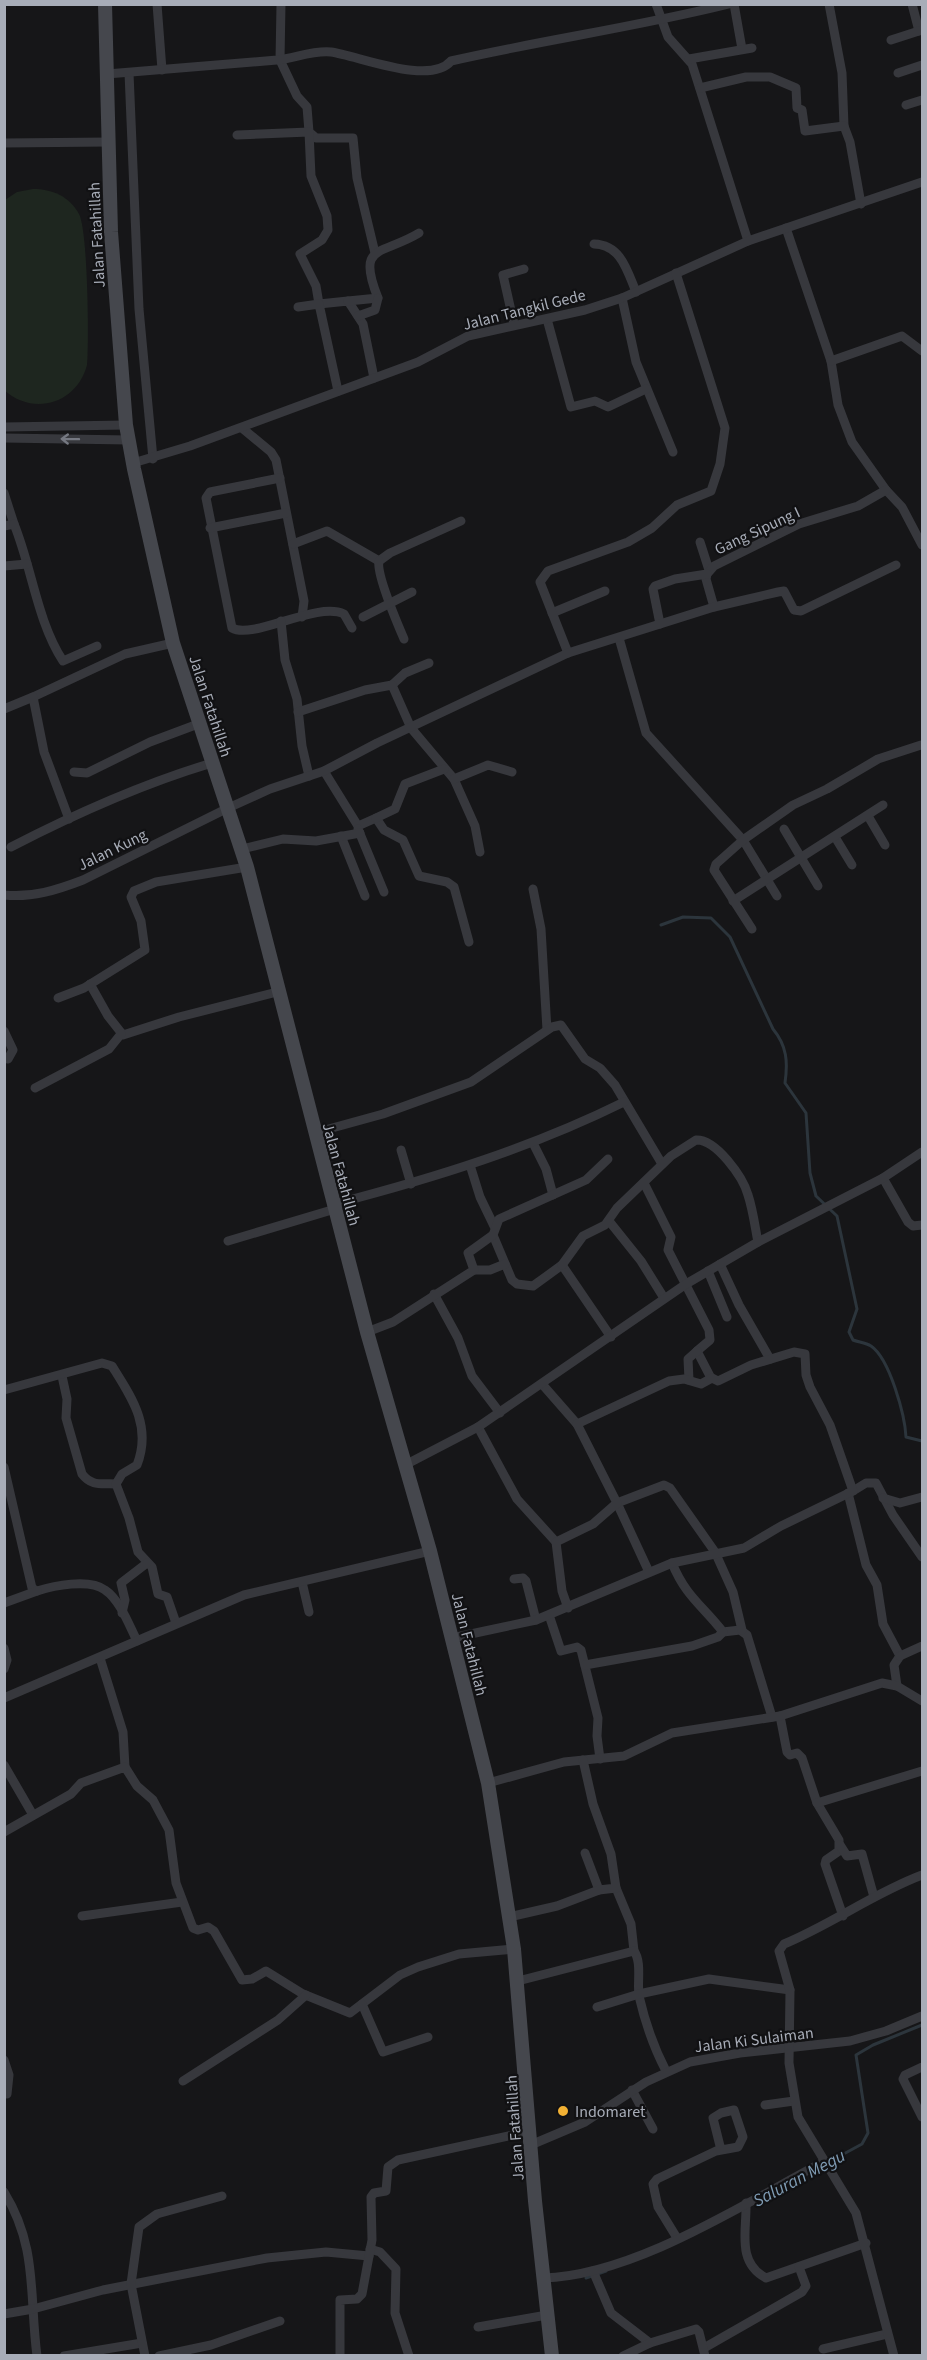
<svg xmlns="http://www.w3.org/2000/svg" width="927" height="2360" font-family="'Source Sans 3',sans-serif">
	<style>
		.garden { fill: #1e261f }
		.lines { fill: none; stroke-linecap: round; stroke-linejoin: round }
		.stream { stroke: #2c353c; stroke-width: 3 }
		.street { stroke: #37383d; stroke-width: 9 }
		.secondary { stroke: #45474d; stroke-width: 14 }
		.oneway { stroke: #757881 }
		.poi-dot { fill: #f2b134; stroke: #111113; stroke-width: 2 }
		.labels { text-anchor: middle; stroke-width: 4.5; stroke-linejoin: round; paint-order: stroke }
		.street-label { font-size: 16px; fill: #a8adb8; stroke: #111113 }
		.poi-label { font-size: 16px; fill: #a8adb8; stroke: #111113; text-anchor: start }
		.water-label { font-size: 18px; font-style: italic; fill: #7f9bb3; stroke: #111113 }
	</style>
	<rect width="100%" height="100%" fill="#161618"/>
	<!-- garden -->
	<path class="garden" d="M33,189C52,189 69,196 79,214C88,231 89,342 87,365C77,403 34,417 4,390L5,200L17,192Z"/>
	<g class="lines">
		<!-- stream -->
		<g class="stream">
			<path d="M661,925L683,917L711,918L730,937L773,1029C787,1046 788,1062 785,1083L806,1113L810,1173L816,1196L837,1216L857,1309L849,1332L853,1340C858,1342 866,1343 871,1346C890,1359 905,1416 906,1437L922,1441"/>
			<polyline points="827,2163 862,2144 868,2133 856,2055 873,2045 922,2025"/>
			<polyline points="586,2278 606,2271"/>
		</g>
		<!-- street -->
		<g class="street">
			<polyline points="157,4 162,70"/>
			<polyline points="281,4 280,60 297,96 307,107 309,132 316,138 353,138 357,178 375,253"/>
			<polyline points="656,4 668,37 692,64 748,241"/>
			<polyline points="734,4 742,49"/>
			<polyline points="829,4 842,73 844,126"/>
			<polyline points="912,4 919,31"/>
			<polyline points="891,40 922,30"/>
			<polyline points="689,59 752,48"/>
			<polyline points="129,73 139,309 153,459"/>
			<polyline points="898,73 922,65"/>
			<path d="M107,74C164,69 220,65 277,60C295,58 314,50 331,52C359,56 430,86 451,61C543,40 637,27 729,4"/>
			<polyline points="700,88 746,77 770,77 796,88 797,108 802,110 805,131 844,126 850,142 861,204"/>
			<polyline points="906,105 922,100"/>
			<polyline points="237,135 309,132 311,176 327,216 328,230 322,240 300,254 316,286 319,304 348,301 363,324 374,378"/>
			<polyline points="4,143 109,142"/>
			<polyline points="786,228 831,361 838,405 852,442 886,490 902,507 922,545"/>
			<path d="M594,244C621,245 627,270 636,292"/>
			<polyline points="622,298 636,362 673,452"/>
			<path d="M348,301L378,298C356,243 381,256 419,233"/>
			<polyline points="298,307 319,304 338,391"/>
			<polyline points="358,316 375,310 378,298"/>
			<polyline points="547,319 571,407 595,401 608,407 646,389"/>
			<polyline points="514,324 503,275 524,269"/>
			<polyline points="831,361 902,336 922,351"/>
			<polyline points="4,427 126,425"/>
			<polyline points="242,428 271,452 276,460 304,601 302,617"/>
			<polyline points="4,438 129,440"/>
			<polyline points="133,463 190,446 418,362 468,336 585,310 622,298 748,241 922,182"/>
			<path d="M280,478L210,492L206,498L232,628C253,640 317,601 344,614L352,628"/>
			<polyline points="4,493 14,524 4,526"/>
			<path d="M14,524C32,568 37,621 63,661L97,646"/>
			<polyline points="210,528 286,513"/>
			<polyline points="700,542 709,570"/>
			<polyline points="293,544 327,531 379,561 390,553 461,521"/>
			<path d="M379,561C376,574 398,625 404,639"/>
			<polyline points="4,566 27,564"/>
			<polyline points="714,607 706,579 707,574 714,566 799,524 858,506 886,490"/>
			<polyline points="552,613 605,591"/>
			<polyline points="363,617 412,592"/>
			<polyline points="281,621 285,660 297,699 302,746 309,776"/>
			<polyline points="660,624 653,589 655,586 675,579 707,574"/>
			<polyline points="619,638 646,733 743,840 777,896"/>
			<polyline points="568,653 540,582 548,571 628,542 652,528 677,505 711,491 720,464 725,428 676,273"/>
			<polyline points="392,685 405,673 429,663"/>
			<polyline points="33,697 125,654 173,643"/>
			<polyline points="4,709 33,697 44,752 69,819"/>
			<polyline points="298,712 365,690 392,685 411,728 454,779 475,826 480,852"/>
			<polyline points="324,771 358,826 376,818 384,830 403,840 419,876 447,882 454,887 469,942"/>
			<polyline points="74,772 87,773 150,742 198,724"/>
			<polyline points="454,779 488,765 512,772"/>
			<polyline points="868,816 885,845"/>
			<polyline points="376,818 395,809 405,784 444,769"/>
			<polyline points="358,829 384,892"/>
			<polyline points="784,829 818,886"/>
			<polyline points="341,836 365,896"/>
			<polyline points="835,837 852,865"/>
			<path d="M11,847C75,814 142,784 212,763"/>
			<polyline points="242,849 283,839 316,841 360,833"/>
			<polyline points="533,889 541,929 547,1030"/>
			<path d="M4,895C32,898 57,890 83,880L226,809L270,789L324,771L377,743L568,653L714,607L778,592L784,591L794,610L801,611L896,565"/>
			<polyline points="733,901 883,805"/>
			<polyline points="752,929 714,870 716,864 743,840 793,805 827,789 878,759 921,745"/>
			<polyline points="90,984 108,1016 123,1035 179,1017 277,992"/>
			<polyline points="58,998 84,988 145,950 141,921 131,897 134,891 156,882 247,867"/>
			<polyline points="4,1031 13,1050 8,1059"/>
			<polyline points="35,1088 109,1049 121,1034"/>
			<polyline points="314,1133 383,1114 471,1082 552,1027 561,1025 585,1059 600,1068 615,1085 662,1164"/>
			<polyline points="533,1143 546,1169 553,1195"/>
			<polyline points="401,1150 411,1184"/>
			<polyline points="470,1165 480,1197 494,1226"/>
			<polyline points="883,1178 908,1222 913,1226 922,1225"/>
			<polyline points="644,1183 671,1237 668,1250 709,1330 710,1340 697,1351 711,1378"/>
			<path d="M334,1204C434,1178 531,1148 624,1102"/>
			<polyline points="609,1221 641,1261 664,1298"/>
			<polyline points="493,1235 512,1280 517,1284 533,1286 562,1265 611,1337"/>
			<polyline points="228,1241 335,1209"/>
			<polyline points="720,1264 739,1305 770,1359"/>
			<path d="M562,1265L583,1236L605,1225L617,1208L671,1156L696,1140C716,1139 743,1177 748,1195C753,1210 755,1227 758,1242"/>
			<polyline points="474,1270 490,1270 505,1264"/>
			<polyline points="708,1271 727,1317"/>
			<polyline points="434,1294 458,1338 472,1376 500,1413"/>
			<polyline points="367,1332 393,1322 474,1270 468,1253 493,1235 499,1219 586,1180 608,1159"/>
			<path d="M62,1376L67,1399L66,1418L82,1474C92,1487 102,1483 116,1484"/>
			<polyline points="689,1380 688,1359 697,1351"/>
			<polyline points="542,1384 577,1424"/>
			<path d="M4,1390L102,1363L112,1366C132,1398 152,1426 137,1465L122,1474L116,1484L129,1518L138,1552L152,1567L158,1594L167,1597L176,1623"/>
			<polyline points="478,1427 517,1499 556,1542"/>
			<polyline points="405,1465 478,1427 686,1284 758,1242 883,1178 922,1152"/>
			<path d="M4,1467L32,1588L37,1591C53,1586 89,1578 105,1590C120,1600 129,1625 137,1641"/>
			<polyline points="853,1491 866,1483 876,1483 893,1515 922,1557"/>
			<polyline points="848,1493 866,1565 877,1585 883,1624 900,1656 894,1665 897,1686"/>
			<polyline points="883,1498 900,1503 922,1497"/>
			<path d="M672,1563C686,1597 703,1606 723,1632L740,1630L747,1635L772,1717"/>
			<polyline points="649,1572 617,1503 664,1485 670,1488 715,1552 733,1592 742,1630"/>
			<polyline points="514,1579 523,1578 526,1581 536,1620"/>
			<polyline points="302,1582 309,1612"/>
			<polyline points="4,1603 37,1591"/>
			<polyline points="122,1613 125,1600 121,1583 147,1563"/>
			<polyline points="549,1615 561,1651 577,1647 581,1650 598,1718 597,1736 600,1759"/>
			<polyline points="452,1638 536,1620 672,1563 744,1548 781,1526 853,1491 830,1425 810,1387 806,1375 805,1354 794,1352 751,1365 718,1381 712,1378 701,1384 684,1379 669,1381 577,1424 617,1503 593,1524 556,1542 562,1591 568,1608"/>
			<polyline points="4,1648 7,1660 4,1669"/>
			<polyline points="900,1656 922,1646"/>
			<polyline points="100,1658 123,1732 125,1767"/>
			<polyline points="585,1665 692,1646 718,1637 723,1632"/>
			<polyline points="4,1698 244,1595 430,1551"/>
			<polyline points="780,1716 787,1752 790,1755 797,1753 802,1758 817,1803 839,1840 839,1851 826,1860 825,1864 843,1916"/>
			<polyline points="4,1765 33,1815"/>
			<polyline points="488,1783 564,1762 624,1756 672,1733 780,1716 882,1683 897,1686 922,1701"/>
			<polyline points="817,1803 922,1771"/>
			<polyline points="4,1832 71,1794 81,1783 125,1767 137,1786 153,1800 169,1830 176,1883 193,1928 198,1930 208,1927 214,1931 242,1980 252,1979 266,1971 303,1994 350,2013 400,1975 418,1967 459,1954 514,1949"/>
			<polyline points="840,1845 847,1856 862,1854 874,1897"/>
			<polyline points="585,1853 599,1890"/>
			<polyline points="616,1888 631,1924 634,1951"/>
			<polyline points="82,1916 182,1902"/>
			<polyline points="509,1917 557,1906 599,1890 616,1888 611,1854 593,1804 583,1760"/>
			<path d="M518,1981L634,1951C642,1962 637,1982 639,1996C645,2022 654,2048 666,2071"/>
			<polyline points="362,2004 383,2052 428,2037"/>
			<polyline points="597,2007 639,1994 709,1979 790,1990"/>
			<polyline points="4,2060 9,2075 7,2094"/>
			<polyline points="922,2067 905,2075 903,2079 922,2117"/>
			<polyline points="183,2081 278,2020 306,1995"/>
			<polyline points="632,2090 653,2129"/>
			<polyline points="765,2105 794,2101"/>
			<polyline points="533,2144 585,2122 646,2082 690,2062 740,2053 850,2041 886,2031 922,2016"/>
			<path d="M4,2192C38,2247 29,2295 37,2356"/>
			<path d="M746,2203C747,2230 736,2262 766,2278L866,2243"/>
			<polyline points="677,2238 658,2207 653,2184 657,2179 716,2151 738,2147 743,2137 734,2110 721,2113 713,2118 721,2150"/>
			<polyline points="370,2249 380,2252 396,2269 395,2313 409,2356"/>
			<polyline points="593,2271 611,2313 650,2343"/>
			<path d="M543,2278C634,2276 745,2203 825,2161"/>
			<polyline points="4,2314 33,2309 103,2290 267,2258 326,2252 369,2256"/>
			<polyline points="478,2327 547,2315"/>
			<polyline points="704,2348 802,2292 806,2286 799,2267"/>
			<polyline points="823,2349 887,2334"/>
			<polyline points="64,2356 142,2343"/>
			<polyline points="145,2356 131,2284 139,2227 157,2214 222,2196"/>
			<polyline points="159,2356 211,2345 280,2321"/>
			<polyline points="340,2356 340,2300 357,2299 362,2294 372,2240 371,2197 374,2193 386,2191 388,2167 398,2160 531,2131"/>
			<polyline points="623,2356 650,2343 696,2329 699,2332 705,2356"/>
			<path d="M894,2356L856,2213L798,2117L789,2063L790,1990L779,1951L784,1944C832,1924 874,1893 922,1875"/>
		</g>
		<!-- secondary -->
		<polyline class="secondary" points="105,4 111,232 126,425 134,469 173,643 247,867 367,1332 430,1551 488,1783 514,1949 535,2201 552,2356"/>
	</g>
	<!-- one-way arrows -->
	<defs><path id="oneway-shaft" d="M-6 0H5M1.5-3L5.5 0L1.5 3" fill="none" stroke-width="1.6" stroke-linecap="round" stroke-linejoin="round" transform="scale(1.5)"/></defs>
	<use class="oneway" href="#oneway-shaft" transform="translate(70 439) rotate(-179)"/>
	<!-- markers -->
	<circle class="poi-dot" cx="563" cy="2111" r="6"/>
	<g class="labels">
		<!-- street labels -->
		<g class="street-label">
			<text transform="translate(96 235) rotate(-93)" y="6">Jalan Fatahillah</text>
			<text transform="translate(524 309) rotate(-14)" y="6">Jalan Tangkil Gede</text>
			<text transform="translate(757 530) rotate(-25)" y="6">Gang Sipung I</text>
			<text transform="translate(211 706) rotate(72)" y="6">Jalan Fatahillah</text>
			<text transform="translate(112 849) rotate(-26)" y="6">Jalan Kung</text>
			<text transform="translate(342 1174) rotate(75)" y="6">Jalan Fatahillah</text>
			<text transform="translate(470 1644) rotate(76)" y="6">Jalan Fatahillah</text>
			<text transform="translate(754 2039) rotate(-7)" y="6">Jalan Ki Sulaiman</text>
			<text transform="translate(514 2128) rotate(-94)" y="6">Jalan Fatahillah</text>
		</g>
		<!-- poi labels -->
		<g class="poi-label">
			<text x="575" y="2117">Indomaret</text>
		</g>
		<!-- water labels -->
		<g class="water-label">
			<text transform="translate(799 2178) rotate(-28)" y="6">Saluran Megu</text>
		</g>
	</g>
	<!-- border -->
	<rect width="927" height="2360" fill="none" stroke="#a8adb8" stroke-width="12"/>
</svg>
